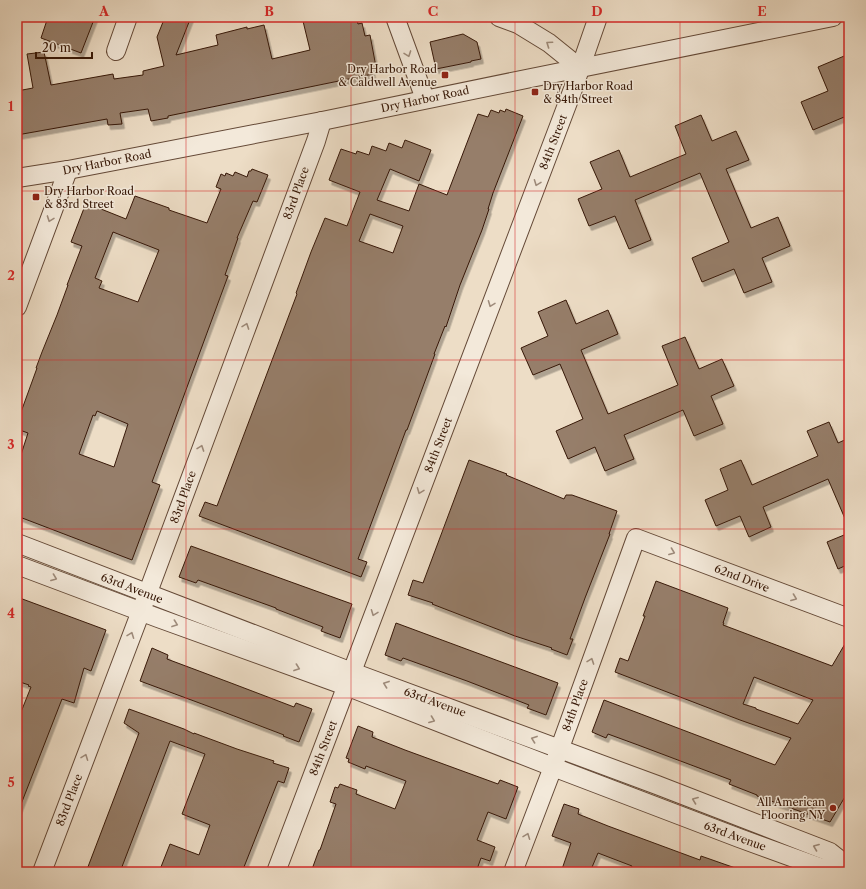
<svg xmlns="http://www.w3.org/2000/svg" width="866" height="889" font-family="'Libre Caslon Text',serif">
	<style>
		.building { fill: #967e6a; stroke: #371807; fill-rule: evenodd; filter: url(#shadow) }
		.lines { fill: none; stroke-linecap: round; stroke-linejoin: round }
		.minor-casing { stroke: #644937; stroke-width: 20 }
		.minor { stroke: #f3e9da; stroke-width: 18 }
		.oneway { stroke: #9e8b7b }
		.grid { fill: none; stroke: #d62828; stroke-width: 1; stroke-opacity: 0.55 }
		.poi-dot { fill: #8f2418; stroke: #f3e9da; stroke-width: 1.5 }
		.labels { text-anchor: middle; stroke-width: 3; stroke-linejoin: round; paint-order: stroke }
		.poi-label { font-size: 11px; fill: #371807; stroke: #f3e9da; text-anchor: end }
		.street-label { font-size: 11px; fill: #371807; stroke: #f3e9da }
		.neatline { fill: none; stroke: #d62828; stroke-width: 1.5 }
		.grid-label { font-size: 13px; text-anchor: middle; font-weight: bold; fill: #d62828 }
	</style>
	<defs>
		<filter id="shadow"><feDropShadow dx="2.5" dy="4.5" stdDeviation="0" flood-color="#0004"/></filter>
	</defs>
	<rect width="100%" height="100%" fill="#edddc6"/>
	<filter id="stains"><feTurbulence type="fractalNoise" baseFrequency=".005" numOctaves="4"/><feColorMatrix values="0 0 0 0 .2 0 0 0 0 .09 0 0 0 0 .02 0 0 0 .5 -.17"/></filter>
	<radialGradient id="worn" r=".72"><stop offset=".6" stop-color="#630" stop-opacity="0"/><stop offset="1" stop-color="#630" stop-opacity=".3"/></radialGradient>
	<!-- building -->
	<g class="building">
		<polygon points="48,17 95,17 81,53 41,38"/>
		<polygon points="165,17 191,17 176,55 218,45 216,35 247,27 247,29 264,25 272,59 310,50 302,17 356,17 358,24 362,23 365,36 370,35 376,67 372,68 373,74 168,116 168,118 151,121 148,109 120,113 122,124 108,125 107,119 17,135 17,91 33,88 27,54 44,52 51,85 113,74 114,79 143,75 143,71 164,66 157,37"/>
		<polygon points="463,34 477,42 481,59 471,61 471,62 436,69 430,42"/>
		<polygon points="849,54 849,115 813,130 801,102 828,91 818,67"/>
		<path d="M506,109L523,116L493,193L488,209H489L482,230L460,285L446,327L445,326L434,354H435L407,430H406L396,457L358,559L367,562L361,577L199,516L205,502L217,506L297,294L296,293L311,252L325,218L347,226L360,192L329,180L341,149L356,154L357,151L369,155L372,146L386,151L389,143L402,148L405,140L431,150L419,181L390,169L377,200L409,211L419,184L447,195L478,114L488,117L491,110L499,113L500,110L505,112ZM370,214L403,226L393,253L359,241Z"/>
		<polygon points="701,115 712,141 736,131 749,160 726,169 751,228 778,217 790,246 762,258 772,282 744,293 734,269 702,282 692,258 729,242 700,173 635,200 651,240 629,249 615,216 589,226 578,199 602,189 590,162 619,150 630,177 686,154 675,126"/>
		<path d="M252,169L268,175L257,202L253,201L237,238H238L225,275L228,276L152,482L160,485L132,560L17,516V467L28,433L17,429V423L37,368H36L42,352L57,315L68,285H67L82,246L71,242L86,203L126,219L135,196L169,208V210L207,223L221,189L216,187L221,174L225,176L226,173L233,176L235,172L247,177L249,171H251ZM113,232L159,250L138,302L99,288L102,281L95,278ZM97,411L128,424L114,467L79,454L93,415L95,416Z"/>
		<polygon points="566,300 576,324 608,310 618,334 581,350 608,414 678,385 662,346 685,337 699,369 722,359 734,386 711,396 723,424 694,436 683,410 624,435 634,459 605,471 595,447 568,459 556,431 583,419 560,364 533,375 521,348 548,336 538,312"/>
		<polygon points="829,422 838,443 849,438 849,528 828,479 763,507 771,527 749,537 740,516 716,526 705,500 728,490 720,469 741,460 752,485 818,456 807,431"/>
		<polygon points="469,460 507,474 506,475 564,499 566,495 572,495 617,511 609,534 610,534 585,598 570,639 573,639 567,655 551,649 552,648 515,636 432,604 433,603 408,595 413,580 423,583"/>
		<polygon points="849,533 849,564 838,569 827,542"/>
		<polygon points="191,546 352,604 340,638 321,631 323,627 276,609 276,608 198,580 196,583 179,577"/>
		<path d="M656,581L728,608L723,623H724L723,625L832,666L849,637V790L830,822L757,796V795L729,784L731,780L638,745L608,734L606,738L592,732L604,700L775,765L791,738L740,720L615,672L620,658L628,661L645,616H643ZM754,677L813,700L798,724L756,709V708L743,704Z"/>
		<polygon points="17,597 106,630 91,671 84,668 74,703 62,699 18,812 17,812 17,722 31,687 28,686 29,685 17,681"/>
		<polygon points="396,623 558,683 546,715 527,708 529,705 467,681 403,658 401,661 385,655"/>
		<polygon points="152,648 168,655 167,659 231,683 294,707 296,703 312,709 299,742 283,736 284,735 221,711 140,681"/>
		<polygon points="129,709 184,729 194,734 194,733 237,749 274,761 273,763 289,768 284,783 278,781 242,872 159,872 170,844 199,855 210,825 182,814 205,754 170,741 120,872 86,872 139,733 124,723"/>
		<polygon points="358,726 373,732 372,737 405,750 498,784 500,780 518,787 506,819 488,812 477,840 495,847 490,861 481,858 476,872 311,872 319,850 320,850 336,804 330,802 335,787 338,788 340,784 357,790 356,794 395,809 406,781 366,766 365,769 348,762 349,759 346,758"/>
		<polygon points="564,804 579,809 578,814 608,826 700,860 701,856 741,870 740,872 630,872 632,866 598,853 590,872 561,872 571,843 552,836"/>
	</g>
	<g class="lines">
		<!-- minor casing -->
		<g class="minor-casing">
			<g id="minor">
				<polyline points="395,17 425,99"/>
				<polyline points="499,17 518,24 549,43 580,68"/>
				<polyline points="116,51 128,17"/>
				<polyline points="17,178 68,170 322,121 531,78 833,17"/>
				<polyline points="17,307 68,170"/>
				<polyline points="17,543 352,672 657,785 830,852 849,867"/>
				<polyline points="17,565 158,618 346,686 553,767 739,838 819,867 849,871"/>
				<polyline points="42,872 141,611 316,141 322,121"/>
				<polyline points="276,872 573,89 598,17"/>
				<polyline points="513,872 553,767 636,538 849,618"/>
			</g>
		</g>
		<!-- minor -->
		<use href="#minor" class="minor"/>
	</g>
	<!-- one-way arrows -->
	<defs><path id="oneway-chevron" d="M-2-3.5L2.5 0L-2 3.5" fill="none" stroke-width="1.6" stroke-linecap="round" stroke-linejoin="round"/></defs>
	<g class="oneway">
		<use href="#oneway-chevron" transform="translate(549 44) rotate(-145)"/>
		<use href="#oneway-chevron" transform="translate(408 54) rotate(70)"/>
		<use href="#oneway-chevron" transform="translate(537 183) rotate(111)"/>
		<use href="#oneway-chevron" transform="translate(50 219) rotate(110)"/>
		<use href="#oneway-chevron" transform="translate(491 304) rotate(111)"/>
		<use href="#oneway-chevron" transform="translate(246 326) rotate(-70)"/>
		<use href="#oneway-chevron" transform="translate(201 448) rotate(-70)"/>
		<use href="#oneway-chevron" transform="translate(420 491) rotate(111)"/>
		<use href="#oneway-chevron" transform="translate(672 552) rotate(21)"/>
		<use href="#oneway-chevron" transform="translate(54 578) rotate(21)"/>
		<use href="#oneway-chevron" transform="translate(794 598) rotate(21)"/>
		<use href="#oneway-chevron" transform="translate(374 613) rotate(111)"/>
		<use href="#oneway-chevron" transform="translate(175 624) rotate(20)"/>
		<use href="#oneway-chevron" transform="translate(131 635) rotate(-69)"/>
		<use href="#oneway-chevron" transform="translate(591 661) rotate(-70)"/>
		<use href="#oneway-chevron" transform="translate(297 668) rotate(20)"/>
		<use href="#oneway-chevron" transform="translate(386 684) rotate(-160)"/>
		<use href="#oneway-chevron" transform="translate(432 720) rotate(21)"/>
		<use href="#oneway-chevron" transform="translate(534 739) rotate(-160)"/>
		<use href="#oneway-chevron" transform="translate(85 757) rotate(-69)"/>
		<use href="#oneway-chevron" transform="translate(695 800) rotate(-159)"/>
		<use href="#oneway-chevron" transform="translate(527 836) rotate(-69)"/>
		<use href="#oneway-chevron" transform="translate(816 847) rotate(-159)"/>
	</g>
	<!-- grid -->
	<path class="grid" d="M186,17V872M351,17V872M515,17V872M680,17V872M17,191H849M17,360H849M17,529H849M17,698H849"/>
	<!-- markers -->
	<g class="poi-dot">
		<rect x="441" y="71" width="8" height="8" rx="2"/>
		<rect x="531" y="88" width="8" height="8" rx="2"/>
		<rect x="32" y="193" width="8" height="8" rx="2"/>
		<circle cx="833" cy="808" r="4"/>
	</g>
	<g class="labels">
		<!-- poi labels -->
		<g class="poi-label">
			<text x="437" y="73">Dry Harbor Road<tspan x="437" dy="13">&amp; Caldwell Avenue</tspan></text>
			<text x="543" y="90" text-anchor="start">Dry Harbor Road<tspan x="543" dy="13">&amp; 84th Street</tspan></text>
			<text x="44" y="195" text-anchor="start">Dry Harbor Road<tspan x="44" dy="13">&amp; 83rd Street</tspan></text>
			<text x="825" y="806">All American<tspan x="825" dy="13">Flooring NY</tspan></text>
		</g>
		<!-- street labels -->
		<g class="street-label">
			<text transform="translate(425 99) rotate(-12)" y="4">Dry Harbor Road</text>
			<text transform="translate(553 142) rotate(-69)" y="4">84th Street</text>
			<text transform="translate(107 162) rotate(-11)" y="4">Dry Harbor Road</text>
			<text transform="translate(296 193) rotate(-70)" y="4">83rd Place</text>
			<text transform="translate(438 445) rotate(-69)" y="4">84th Street</text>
			<text transform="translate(183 497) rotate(-70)" y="4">83rd Place</text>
			<text transform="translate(742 578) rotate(21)" y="4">62nd Drive</text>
			<text transform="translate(132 588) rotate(21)" y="4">63rd Avenue</text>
			<text transform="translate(435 702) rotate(20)" y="4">63rd Avenue</text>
			<text transform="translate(575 705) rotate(-70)" y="4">84th Place</text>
			<text transform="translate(323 748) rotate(-69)" y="4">84th Street</text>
			<text transform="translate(69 800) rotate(-69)" y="4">83rd Place</text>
			<text transform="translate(735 836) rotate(20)" y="4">63rd Avenue</text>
		</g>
	</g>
	<!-- margin -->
	<rect width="866" height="889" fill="none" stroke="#edddc6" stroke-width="44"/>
	<!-- scale -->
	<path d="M36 52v6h56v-6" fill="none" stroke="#371807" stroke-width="2"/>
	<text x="42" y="52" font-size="12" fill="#371807" stroke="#f3e9da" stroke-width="3" paint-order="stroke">20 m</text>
	<rect x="22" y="22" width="822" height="845" class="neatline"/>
	<g class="grid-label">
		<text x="104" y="16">A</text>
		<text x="269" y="16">B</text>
		<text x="433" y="16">C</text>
		<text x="597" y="16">D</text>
		<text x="762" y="16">E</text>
		<text x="11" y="111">1</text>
		<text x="11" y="280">2</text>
		<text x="11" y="449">3</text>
		<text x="11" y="618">4</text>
		<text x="11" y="787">5</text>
	</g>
	<rect width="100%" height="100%" filter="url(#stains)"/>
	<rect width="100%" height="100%" fill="url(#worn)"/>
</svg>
